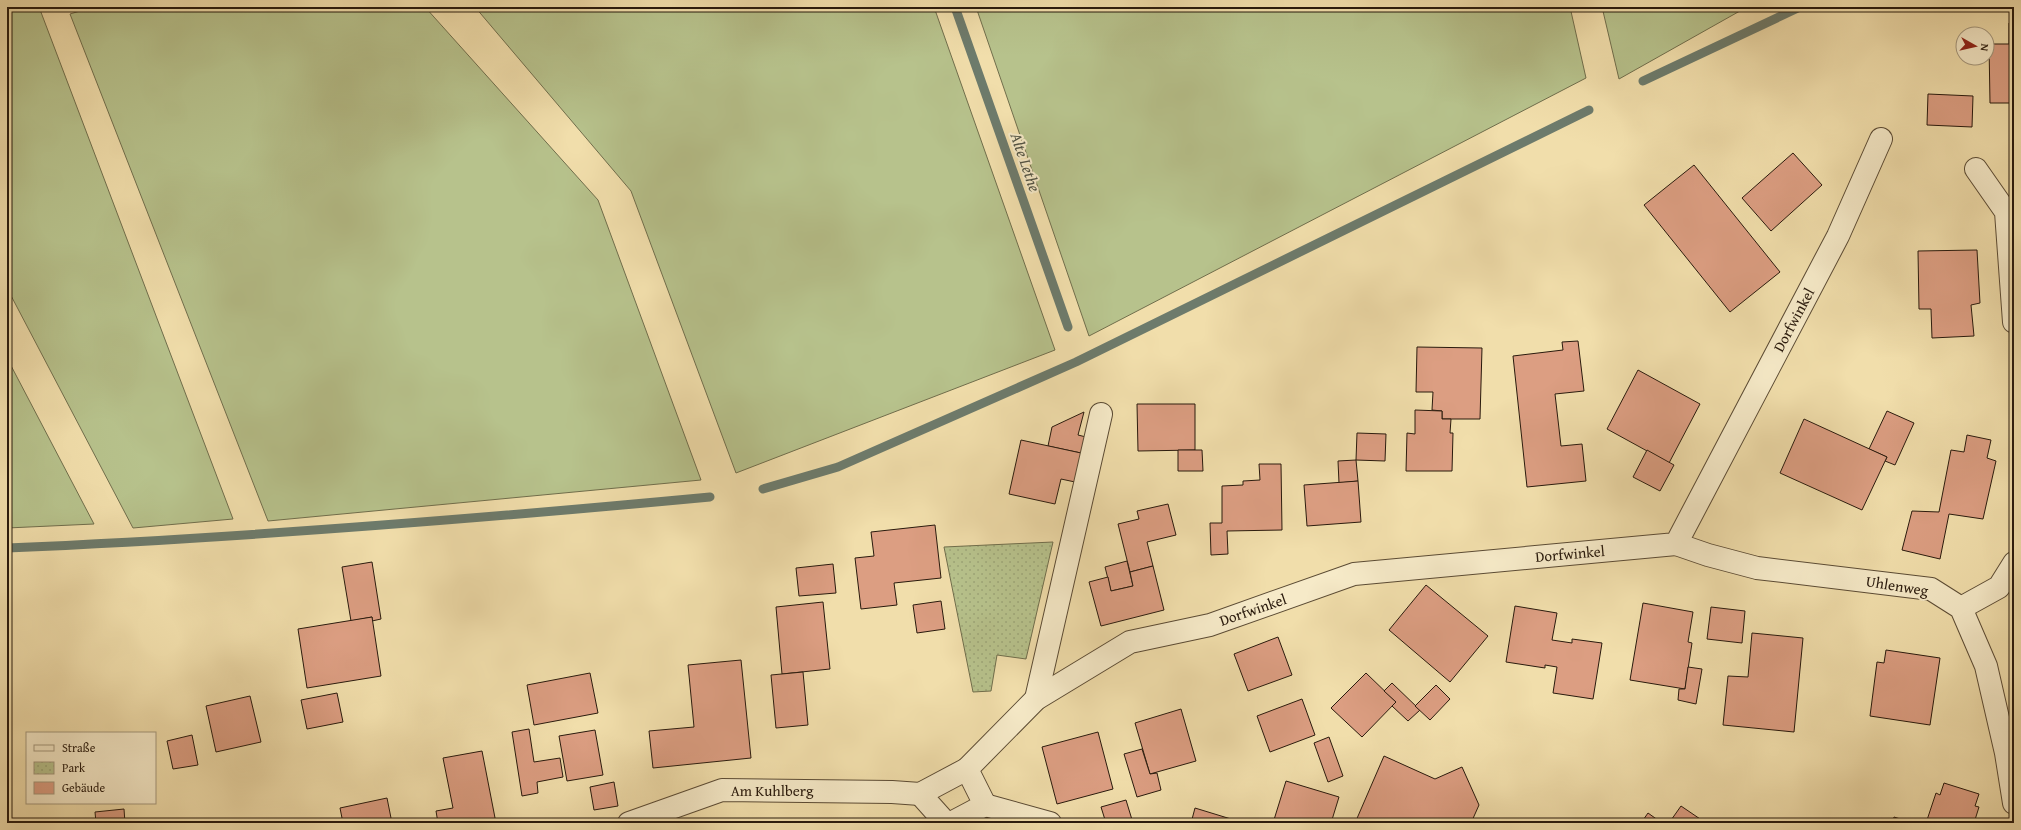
<svg xmlns="http://www.w3.org/2000/svg" width="2021" height="830" font-family="'Gentium Book Plus',serif">
	<style>
		.grass { fill: #b7c28c; stroke: #706e4c }
		.park { fill: url(#park-dots); stroke: #706e4c }
		.lines { fill: none; stroke-linecap: round; stroke-linejoin: round }
		.stream { stroke: #6d7b6c; stroke-width: 9 }
		.building { fill: #dc9e82; stroke: #291a0d }
		.minor-casing { stroke: #5b4b34; stroke-width: 24 }
		.minor { stroke: #f6eac8; stroke-width: 22 }
		.labels { text-anchor: middle; stroke-width: 4; stroke-linejoin: round; paint-order: stroke }
		.street-label { font-size: 15px; fill: #291a0d; stroke: #f6eac8 }
		.water-label { font-size: 16px; font-style: italic; fill: #515344; stroke: #f6eac8 }
	</style>
	<defs>
		<pattern id="park-dots" width="8" height="8" patternUnits="userSpaceOnUse"><rect width="8" height="8" fill="#b7c28c"/><path d="M2 2h.1M6 6h.1" fill="none" stroke="#9da678" stroke-width="1.8" stroke-linecap="round"/></pattern>
	</defs>
	<rect width="100%" height="100%" fill="#f1deab"/>
	<filter id="stains"><feTurbulence type="fractalNoise" baseFrequency=".005" numOctaves="4"/><feColorMatrix values="0 0 0 0 .2 0 0 0 0 .09 0 0 0 0 .02 0 0 0 .5 -.17"/></filter>
	<radialGradient id="worn" r=".72"><stop offset=".6" stop-color="#630" stop-opacity="0"/><stop offset="1" stop-color="#630" stop-opacity=".3"/></radialGradient>
	<!-- grass -->
	<g class="grass">
		<polygon points="7,7 39,7 233,519 133,528 7,288"/>
		<polygon points="93,7 425,7 598,200 701,480 268,521 70,14"/>
		<polygon points="475,7 934,7 1055,350 736,473 631,191"/>
		<polygon points="976,7 1570,7 1586,78 1089,336"/>
		<polygon points="1602,7 1747,7 1619,79"/>
		<polygon points="7,358 94,524 7,528"/>
	</g>
	<!-- park -->
	<polygon class="park" points="1053,542 1026,659 997,655 991,691 973,692 944,547"/>
	<g class="lines">
		<!-- stream -->
		<g class="stream">
			<polyline points="955,7 1068,327"/>
			<polyline points="1643,81 1800,7"/>
			<polyline points="763,489 838,467 1076,362 1589,110"/>
			<path d="M7,548C242,538 476,519 710,497"/>
		</g>
	</g>
	<!-- building -->
	<g class="building">
		<polygon points="2009,23 2014,23 2014,103 1990,103 1989,44 2009,44"/>
		<polygon points="1928,94 1973,96 1972,127 1927,125"/>
		<polygon points="1793,153 1822,185 1771,231 1742,198"/>
		<polygon points="1694,165 1780,272 1730,312 1644,205"/>
		<polygon points="1977,250 1980,303 1971,305 1974,336 1932,338 1931,309 1919,309 1918,251"/>
		<polygon points="1578,341 1584,391 1555,394 1561,446 1582,444 1586,481 1527,487 1513,356 1563,350 1562,342"/>
		<polygon points="1417,347 1482,348 1480,419 1442,419 1442,411 1432,410 1433,392 1416,392"/>
		<polygon points="1638,370 1700,404 1669,463 1607,429"/>
		<polygon points="1137,404 1195,404 1195,450 1138,451"/>
		<polygon points="1415,410 1442,411 1442,419 1451,419 1450,433 1453,433 1452,471 1406,471 1407,433 1415,434"/>
		<polygon points="1887,411 1914,423 1895,465 1885,461 1887,457 1869,449"/>
		<polygon points="1084,412 1078,435 1086,437 1081,453 1048,446 1052,427"/>
		<polygon points="1804,419 1887,457 1862,510 1780,473"/>
		<polygon points="1357,433 1386,434 1385,461 1356,460"/>
		<polygon points="1967,435 1991,440 1987,458 1996,461 1983,519 1949,514 1940,559 1902,550 1912,511 1939,512 1951,450 1964,452"/>
		<polygon points="1021,440 1081,453 1075,482 1061,479 1055,504 1009,494"/>
		<polygon points="1178,450 1202,450 1203,471 1178,471"/>
		<polygon points="1647,450 1674,465 1660,491 1633,477"/>
		<polygon points="1356,460 1358,481 1339,483 1338,461"/>
		<polygon points="1259,464 1281,464 1282,530 1227,531 1228,554 1211,555 1210,523 1222,523 1222,486 1243,485 1243,481 1260,480"/>
		<polygon points="1358,481 1361,522 1307,526 1304,485"/>
		<polygon points="1168,504 1176,535 1147,542 1153,566 1130,572 1118,524 1139,519 1137,511"/>
		<polygon points="935,525 941,578 894,583 897,605 861,609 855,558 874,556 871,532"/>
		<polygon points="1127,561 1133,586 1111,591 1105,567"/>
		<polygon points="372,562 381,619 372,621 372,617 351,621 342,567"/>
		<polygon points="833,564 836,593 799,596 796,568"/>
		<polygon points="1153,566 1164,610 1101,626 1089,582 1108,577 1111,591 1133,586 1130,572"/>
		<polygon points="1426,585 1488,636 1450,682 1389,630"/>
		<polygon points="941,601 945,629 917,633 913,605"/>
		<polygon points="823,602 830,669 782,674 776,607"/>
		<polygon points="1643,603 1693,612 1688,642 1692,643 1685,689 1630,680"/>
		<polygon points="1515,606 1557,613 1552,640 1572,643 1572,639 1602,643 1593,699 1553,693 1557,667 1545,665 1545,668 1506,662"/>
		<polygon points="1711,607 1745,611 1742,643 1707,639"/>
		<polygon points="372,617 381,676 307,688 298,629"/>
		<polygon points="1752,633 1803,638 1794,732 1723,725 1728,676 1748,677"/>
		<polygon points="1278,637 1292,675 1248,691 1234,654"/>
		<polygon points="1886,650 1940,658 1930,725 1870,716 1877,662 1884,663"/>
		<polygon points="741,660 751,758 653,768 649,731 694,727 688,665"/>
		<polygon points="1688,667 1702,669 1696,704 1678,700 1679,689 1685,689"/>
		<polygon points="803,672 808,725 776,728 771,675"/>
		<polygon points="590,673 598,713 534,725 527,685"/>
		<polygon points="1366,673 1396,702 1362,737 1331,708"/>
		<polygon points="1392,683 1420,710 1408,721 1392,706 1396,702 1384,691"/>
		<polygon points="1436,685 1450,699 1430,720 1415,706"/>
		<polygon points="337,693 343,722 307,729 301,700"/>
		<polygon points="250,696 261,742 216,752 206,706"/>
		<polygon points="1302,699 1315,735 1270,752 1257,716"/>
		<polygon points="1181,709 1196,761 1150,774 1135,723"/>
		<polygon points="529,729 534,762 560,758 563,777 537,782 538,793 522,796 512,732"/>
		<polygon points="595,730 603,775 567,781 559,736"/>
		<polygon points="1098,732 1113,789 1057,804 1042,747"/>
		<polygon points="192,735 198,765 173,769 167,741"/>
		<polygon points="1329,737 1343,776 1328,782 1314,743"/>
		<polygon points="1142,749 1150,774 1157,773 1161,790 1137,797 1124,754"/>
		<polygon points="482,751 496,823 438,823 436,811 453,808 443,758"/>
		<polygon points="1384,756 1435,779 1462,767 1479,805 1471,823 1355,823"/>
		<polygon points="1286,781 1339,797 1331,823 1273,823"/>
		<polygon points="614,782 618,806 594,810 590,787"/>
		<polygon points="1944,783 1979,794 1975,806 1979,807 1974,823 1926,823 1936,793 1940,795"/>
		<polygon points="387,798 392,823 343,823 340,808"/>
		<polygon points="1126,800 1133,823 1106,823 1101,807"/>
		<polygon points="1681,806 1706,823 1669,823"/>
		<polygon points="1195,808 1244,823 1191,823"/>
		<polygon points="124,809 125,823 96,823 95,812"/>
		<polygon points="1648,813 1662,823 1641,823"/>
		<polygon points="1894,817 1913,823 1892,823"/>
	</g>
	<g class="lines">
		<!-- minor casing -->
		<g class="minor-casing">
			<g id="minor">
				<polyline points="1976,169 2006,212 2014,322"/>
				<polyline points="1676,544 1708,555 1757,568 1931,589 1961,608 1986,666 2006,753 2014,803"/>
				<polyline points="1961,608 1999,587 2014,563"/>
				<polyline points="1036,699 1101,414"/>
				<polyline points="985,805 1050,823"/>
				<polyline points="629,823 722,790 892,792 920,794"/>
				<polyline points="946,823 920,794 967,769"/>
				<polyline points="951,823 985,805 967,769 1036,699 1130,642 1210,625 1354,574 1676,544 1838,236 1881,139"/>
			</g>
		</g>
		<!-- minor -->
		<use href="#minor" class="minor"/>
	</g>
	<g class="labels">
		<!-- street labels -->
		<g class="street-label">
			<text transform="translate(1794 320) rotate(-62)" y="5">Dorfwinkel</text>
			<text transform="translate(1570 554) rotate(-5)" y="5">Dorfwinkel</text>
			<text transform="translate(1897 586) rotate(9)" y="5">Uhlenweg</text>
			<text transform="translate(1253 610) rotate(-19)" y="5">Dorfwinkel</text>
			<text x="772" y="796">Am Kuhlberg</text>
		</g>
		<!-- water labels -->
		<g class="water-label">
			<text transform="translate(1026 162) rotate(71)" y="6">Alte Lethe</text>
		</g>
	</g>
	<!-- margin -->
	<rect width="2021" height="830" fill="none" stroke="#f1deab" stroke-width="24"/>
	<rect x="8" y="8" width="2005" height="814" fill="none" stroke="#291a0d" stroke-width="2"/>
	<rect x="12" y="12" width="1997" height="806" fill="none" stroke="#291a0d"/>
	<!-- legend -->
	<rect x="26" y="732" width="130" height="72" fill="#f6eac8" stroke="#a4977d"/>
	<rect x="34" y="745" width="20" height="6" fill="#f6eac8" stroke="#a4977d"/>
	<text x="62" y="752" font-size="12" fill="#291a0d">Straße</text>
	<rect x="34" y="762" width="20" height="12" fill="url(#park-dots)" stroke="#a4977d"/>
	<text x="62" y="772" font-size="12" fill="#291a0d">Park</text>
	<rect x="34" y="782" width="20" height="12" fill="#dc9e82" stroke="#a4977d"/>
	<text x="62" y="792" font-size="12" fill="#291a0d">Gebäude</text>
	<!-- north arrow -->
	<g transform="translate(1975 46) rotate(98)"><circle r="19" fill="#f6eac8" stroke="#a4977d"/>
	<path d="M0-3L7 15L0 10L-7 15Z" fill="#8f2418"/>
	<text y="-6" font-size="11" font-weight="bold" text-anchor="middle" fill="#291a0d">N</text>
	</g>
	<rect width="100%" height="100%" filter="url(#stains)"/>
	<rect width="100%" height="100%" fill="url(#worn)"/>
</svg>
